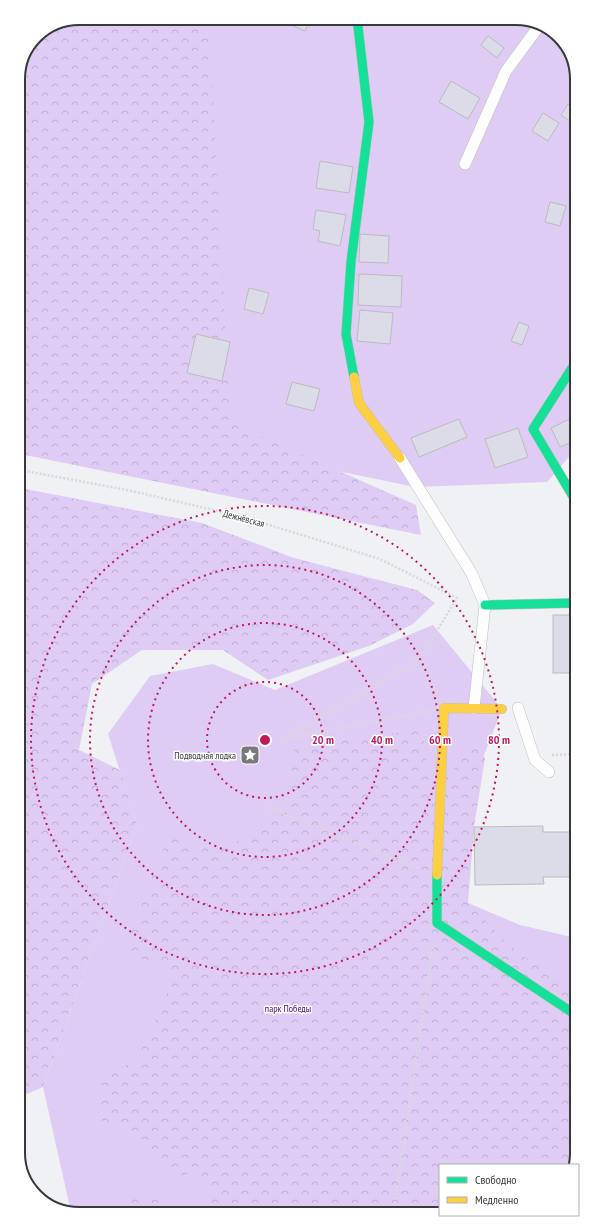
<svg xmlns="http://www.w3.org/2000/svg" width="595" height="1232" font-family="'PT Sans Narrow',sans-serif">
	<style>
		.green { fill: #deccf5 }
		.forest { fill: url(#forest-crowns) }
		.building { fill: #dbdce7; stroke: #bbbcbf }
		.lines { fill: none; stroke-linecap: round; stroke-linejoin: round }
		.lane-casing { stroke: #bec0c2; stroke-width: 12 }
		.fast-casing { stroke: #bec0c2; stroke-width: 10 }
		.slow-casing { stroke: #bec0c2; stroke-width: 10 }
		.path { stroke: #d9d9da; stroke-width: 2.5; stroke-dasharray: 2 2; stroke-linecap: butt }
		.lane { stroke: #fdfdfd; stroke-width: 11 }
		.fast { stroke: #16e098; stroke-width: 9 }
		.slow { stroke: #ffcf43; stroke-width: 9 }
		.ring { fill: none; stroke: #c2185b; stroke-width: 2; stroke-dasharray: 2 4 }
		.labels { text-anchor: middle; stroke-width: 3; stroke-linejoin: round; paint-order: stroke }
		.street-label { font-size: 10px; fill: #37393b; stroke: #fff }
		.poi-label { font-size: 10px; fill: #37393b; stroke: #fff; text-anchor: end }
		.park-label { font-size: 10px; fill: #490e70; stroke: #fff }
		.rim { fill: none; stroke: #37393b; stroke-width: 2 }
		.centre { fill: #c2185b; stroke: #fff; stroke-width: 2 }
		.ring-label { font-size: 12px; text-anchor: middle; font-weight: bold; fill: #c2185b; stroke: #fff; stroke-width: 3; stroke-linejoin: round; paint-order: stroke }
	</style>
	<defs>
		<pattern id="forest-crowns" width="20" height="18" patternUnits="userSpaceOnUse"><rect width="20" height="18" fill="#deccf5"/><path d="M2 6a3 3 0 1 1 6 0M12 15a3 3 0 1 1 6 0" fill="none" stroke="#bfb0d3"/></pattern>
	</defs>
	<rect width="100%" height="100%" fill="#eff1f4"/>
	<!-- green -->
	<g class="green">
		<polygon points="209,18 520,18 553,31 572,56 574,451 547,482 415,487 187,440"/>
		<polygon points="433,625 502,709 459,820 461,900 520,925 576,938 577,1153 573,1165 440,1165 440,1210 76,1214 71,1212 43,1087 137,824 108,734 150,676 213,664 275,690"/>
	</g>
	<!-- forest -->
	<g class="forest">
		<polygon points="80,18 209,18 230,423 416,505 421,535 20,454 18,76 36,36"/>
		<polygon points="20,488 202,523 294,558 417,590 435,603 413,624 369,646 268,680 223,650 142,650 92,684 79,750 120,770 137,824 43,1087 22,1096"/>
		<polygon points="423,729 427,774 450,776 468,747 480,750 485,758 474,827 468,903 508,944 576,995 577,1153 573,1165 440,1165 440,1210 215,1213 208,1206 212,1189 189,1173 172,1180 140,1137 97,1119 103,1076 137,1060 177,971 123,953 168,837 217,848 262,832 288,798 295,747"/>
		<polygon points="147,1195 171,1207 178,1213 129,1213 127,1201"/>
	</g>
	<!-- building -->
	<g class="building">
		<polygon points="281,18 311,18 305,31 280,20"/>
		<polygon points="488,36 504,48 497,58 481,45"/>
		<polygon points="451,81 480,98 468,119 439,102"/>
		<polygon points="568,104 573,107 573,123 561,115"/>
		<polygon points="543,113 559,123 548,141 532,131"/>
		<polygon points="320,161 353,167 349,193 316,188"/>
		<polygon points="550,202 566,206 560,226 545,222"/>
		<polygon points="316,210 346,215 340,246 318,241 320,231 313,229"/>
		<polygon points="360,234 389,236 388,263 359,262"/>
		<polygon points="359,274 402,276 401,307 358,305"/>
		<polygon points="249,288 269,293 263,314 244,309"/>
		<polygon points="360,310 393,313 390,344 357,341"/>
		<polygon points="519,322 529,326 522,345 511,341"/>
		<polygon points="196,334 230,342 222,381 187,373"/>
		<polygon points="292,382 320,389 314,411 286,404"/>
		<polygon points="574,417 574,441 560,447 551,428"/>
		<polygon points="459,419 467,437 419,457 411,438"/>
		<polygon points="518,428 528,457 495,468 485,439"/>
		<rect x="553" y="615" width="22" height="58"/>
		<polygon points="543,826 543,832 576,832 576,877 543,877 544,884 475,885 474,827"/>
	</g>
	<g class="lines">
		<!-- lane casing -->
		<g class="lane-casing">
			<g id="lane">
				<polyline points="465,164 506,71 539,26"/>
				<polyline points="400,458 472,574 485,605 474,708"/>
				<polyline points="518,708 535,760 549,772"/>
			</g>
		</g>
		<!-- fast casing -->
		<g class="fast-casing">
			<g id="fast">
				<polyline points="574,365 533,429 574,498"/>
				<polyline points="354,377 346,334 351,262 369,122 357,18"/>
				<polyline points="485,605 575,603"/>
				<polyline points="437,875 437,923 576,1015"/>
			</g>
		</g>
		<!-- slow casing -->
		<g class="slow-casing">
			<g id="slow">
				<polyline points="354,377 359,403 400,458"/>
				<polyline points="437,875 444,708 502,709"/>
			</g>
		</g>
		<!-- path -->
		<g class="path">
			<polyline points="20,470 127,490 240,516 380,559 457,598 420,659"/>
			<polygon points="420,659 444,708 282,740"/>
			<polyline points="552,755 575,754"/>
			<polyline points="268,807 418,868"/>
			<polyline points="394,1211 433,945"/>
		</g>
		<!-- lane -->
		<use href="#lane" class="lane"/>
		<!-- fast -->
		<use href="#fast" class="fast"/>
		<!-- slow -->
		<use href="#slow" class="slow"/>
	</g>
	<!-- distance rings -->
	<g class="ring">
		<circle cx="265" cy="740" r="58"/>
		<circle cx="265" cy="740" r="117"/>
		<circle cx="265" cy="740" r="175"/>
		<circle cx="265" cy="740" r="234"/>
	</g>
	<!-- icons -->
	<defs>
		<g id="sight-square" transform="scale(1)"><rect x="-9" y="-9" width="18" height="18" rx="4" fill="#77797c" stroke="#fff"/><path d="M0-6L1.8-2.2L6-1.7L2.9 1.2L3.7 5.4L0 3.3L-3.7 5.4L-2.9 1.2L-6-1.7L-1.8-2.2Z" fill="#fff"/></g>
	</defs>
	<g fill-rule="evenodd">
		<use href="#sight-square" x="250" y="755"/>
	</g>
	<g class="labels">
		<!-- street labels -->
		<g class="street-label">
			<text transform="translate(244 518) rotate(15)" y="4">Дежнёвская</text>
		</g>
		<!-- poi labels -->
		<g class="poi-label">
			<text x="236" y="759">Подводная лодка</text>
		</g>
		<!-- park labels -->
		<g class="park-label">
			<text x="288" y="1012">парк Победы</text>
		</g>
	</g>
	<!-- crop -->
	<path d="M0 0H595V1232H0ZM79 25H516A54 54 0 0 1 570 79V1153A54 54 0 0 1 516 1207H79A54 54 0 0 1 25 1153V79A54 54 0 0 1 79 25Z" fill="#fff" fill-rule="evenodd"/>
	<path class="rim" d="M79 25H516A54 54 0 0 1 570 79V1153A54 54 0 0 1 516 1207H79A54 54 0 0 1 25 1153V79A54 54 0 0 1 79 25Z"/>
	<circle cx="265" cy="740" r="6" class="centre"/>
	<g class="ring-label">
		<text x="323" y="744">20 m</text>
		<text x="382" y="744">40 m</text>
		<text x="440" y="744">60 m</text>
		<text x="499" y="744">80 m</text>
	</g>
	<!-- legend -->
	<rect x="439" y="1164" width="140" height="52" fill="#ffffff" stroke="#afb0b1"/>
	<rect x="447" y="1177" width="20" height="6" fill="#16e098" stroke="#afb0b1"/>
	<text x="475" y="1184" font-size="12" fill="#37393b">Свободно</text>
	<rect x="447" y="1197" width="20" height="6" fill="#ffcf43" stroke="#afb0b1"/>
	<text x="475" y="1204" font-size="12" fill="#37393b">Медленно</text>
</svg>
